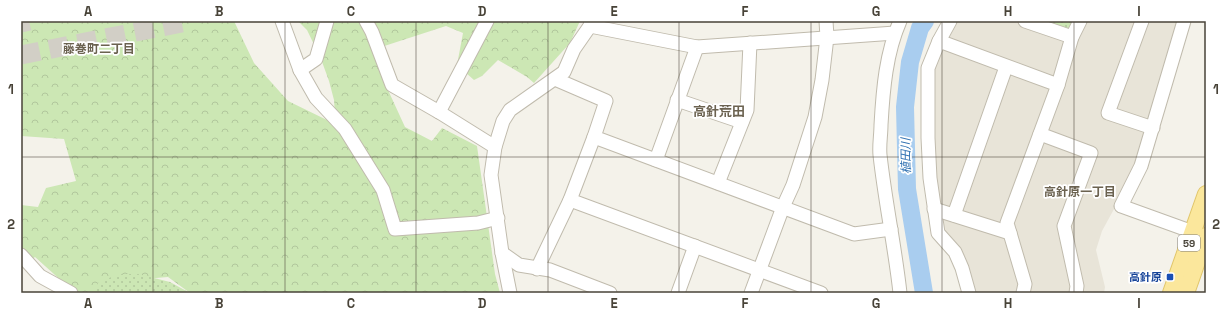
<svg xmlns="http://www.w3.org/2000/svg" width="1227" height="314" font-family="'Space Grotesk','Noto Sans JP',sans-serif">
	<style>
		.residential { fill: #e8e4d8 }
		.forest { fill: url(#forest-crowns) }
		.park { fill: url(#park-dots) }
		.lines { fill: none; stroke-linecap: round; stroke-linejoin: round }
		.river { stroke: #a9cdef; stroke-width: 18 }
		.highway-tunnel { stroke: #d2cfc6; stroke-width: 19; stroke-dasharray: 19 10; stroke-linecap: butt }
		.minor-casing { stroke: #c0bbad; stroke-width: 15 }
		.major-casing { stroke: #e1c66b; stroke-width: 18 }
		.minor { stroke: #fff; stroke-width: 13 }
		.major { stroke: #fbe79c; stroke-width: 16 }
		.grid { fill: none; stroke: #484338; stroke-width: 1; stroke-opacity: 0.55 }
		.transit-dot { fill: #1a4fb4; stroke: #fff; stroke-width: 1.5 }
		.labels { text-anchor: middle; stroke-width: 3.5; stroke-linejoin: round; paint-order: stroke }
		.shield { fill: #fff; stroke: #7f7b74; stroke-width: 1 }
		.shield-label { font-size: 10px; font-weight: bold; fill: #484338 }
		.transit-label { font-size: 11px; font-weight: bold; fill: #164399; stroke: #fff; text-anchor: end }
		.neighbourhood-label { font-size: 12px; font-weight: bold; fill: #6b6250; stroke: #fff }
		.water-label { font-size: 12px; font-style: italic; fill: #3373b2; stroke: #fff }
		.quarter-label { font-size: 13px; font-weight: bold; fill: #6b6250; stroke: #fff }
		.neatline { fill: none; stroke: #484338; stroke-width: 1.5 }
		.grid-label { font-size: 13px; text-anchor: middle; font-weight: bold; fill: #484338 }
	</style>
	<defs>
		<pattern id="forest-crowns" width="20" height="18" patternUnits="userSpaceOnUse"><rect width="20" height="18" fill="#cce7b4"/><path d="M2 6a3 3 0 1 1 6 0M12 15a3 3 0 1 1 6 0" fill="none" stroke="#b1c79c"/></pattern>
		<pattern id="park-dots" width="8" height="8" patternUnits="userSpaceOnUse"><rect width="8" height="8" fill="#cce7b4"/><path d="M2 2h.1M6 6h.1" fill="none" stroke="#b1c79c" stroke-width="1.8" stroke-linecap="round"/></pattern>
	</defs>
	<rect width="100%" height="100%" fill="#f4f2ea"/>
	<!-- residential -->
	<polygon class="residential" points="954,21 1012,21 1073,40 1083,21 1180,21 1137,167 1102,231 1096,250 1105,287 1104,293 974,293 941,230 936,197 932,109 935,68"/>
	<!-- forest -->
	<polygon class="forest" points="21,21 234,21 254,63 288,101 329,121 335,115 334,100 329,81 321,59 307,30 298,21 580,21 570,43 534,83 527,77 498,60 482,76 474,80 457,65 463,33 446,26 372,50 388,90 405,127 432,141 442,128 477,146 495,274 500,293 190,293 168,277 120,281 92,293 75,293 35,257 21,267 21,205 38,207 46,188 76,181 64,139 21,136"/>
	<!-- park -->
	<g class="park">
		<polygon points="1038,21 1075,21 1073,27 1066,31"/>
		<polygon points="118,274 138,274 170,282 190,293 93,293 98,283"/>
	</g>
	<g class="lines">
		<!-- river -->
		<polyline class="river" points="924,293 907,189 905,107 910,62 920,28 925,21"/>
		<!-- highway-tunnel -->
		<g class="highway-tunnel">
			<polyline points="21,23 29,21"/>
			<polyline points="21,55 191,21"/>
		</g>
		<!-- minor casing -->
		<g class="minor-casing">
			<g id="minor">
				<polyline points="282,21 300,70 316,98 345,129 383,190 395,229 478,223 498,218"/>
				<polyline points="366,21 372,32 392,85 439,112 495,147"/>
				<path d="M900,21C886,53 883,89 881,125C881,135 879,145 880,155C885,201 895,247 900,293"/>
				<polyline points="950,21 939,41 928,68 928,138 930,178 938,233 955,252 962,268 969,293"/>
				<polyline points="1025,21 1072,37"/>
				<polyline points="1142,21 1108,113 1153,128"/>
				<polyline points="1184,21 1141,166 1121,206 1193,232"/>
				<polyline points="590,26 697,47 895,33"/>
				<polyline points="939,41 1058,85"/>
				<polyline points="300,70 316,59 327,21"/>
				<polyline points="677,100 742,122"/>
				<polyline points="439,112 487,21"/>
				<polyline points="1040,134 1091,153 1064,226 1077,286 1076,293"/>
				<polyline points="594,137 854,234 891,229"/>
				<polyline points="656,160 697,47"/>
				<polyline points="718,183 747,110 750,43"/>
				<polyline points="570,200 821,293"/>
				<polyline points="934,209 1010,233"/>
				<polyline points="954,215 1006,67"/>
				<polyline points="502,253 519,265 550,270 610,293"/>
				<polyline points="21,255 40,276 71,293"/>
				<polyline points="537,269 570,200 594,137 606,101 555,79"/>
				<polyline points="510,293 502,253 491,175 495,147 503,121 510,110 564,72 574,49 590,26 591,21"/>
				<polyline points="678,293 695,246"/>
				<polyline points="751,293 783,207 793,185 815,117 822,80 827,37 826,21"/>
				<polyline points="1023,293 1025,284 1007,223 1058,85 1072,37 1080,21"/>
			</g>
		</g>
		<!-- major casing -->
		<g class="major-casing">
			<g id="major">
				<polyline points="1171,293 1206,194"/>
				<polyline points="1186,293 1206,236"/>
			</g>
		</g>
		<!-- minor -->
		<use href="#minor" class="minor"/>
		<!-- major -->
		<use href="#major" class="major"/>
	</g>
	<!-- grid -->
	<path class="grid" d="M153,21V293M285,21V293M416,21V293M548,21V293M679,21V293M811,21V293M942,21V293M1074,21V293M21,157H1206"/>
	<!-- markers -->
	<rect class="transit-dot" x="1166" y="273" width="8" height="8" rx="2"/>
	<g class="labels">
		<!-- shield labels -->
		<rect class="shield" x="1178" y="235" width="22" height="16" rx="3"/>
		<g class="shield-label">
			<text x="1189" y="247">59</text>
		</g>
		<!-- transit labels -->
		<g class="transit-label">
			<text x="1162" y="281">高針原</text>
		</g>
		<!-- neighbourhood labels -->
		<g class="neighbourhood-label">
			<text x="99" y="53">藤巻町二丁目</text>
			<text x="1080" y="196">高針原一丁目</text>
		</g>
		<!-- water labels -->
		<g class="water-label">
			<text transform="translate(906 156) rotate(-91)" y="4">植田川</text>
		</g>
		<!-- quarter labels -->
		<g class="quarter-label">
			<text x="719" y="116">高針荒田</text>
		</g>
	</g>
	<!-- border -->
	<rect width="1227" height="314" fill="none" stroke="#ffffff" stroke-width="44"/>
	<rect x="22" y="22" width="1183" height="270" class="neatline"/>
	<g class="grid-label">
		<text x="88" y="16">A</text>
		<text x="219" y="16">B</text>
		<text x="351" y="16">C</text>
		<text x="482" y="16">D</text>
		<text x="614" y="16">E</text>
		<text x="745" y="16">F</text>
		<text x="876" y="16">G</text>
		<text x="1008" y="16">H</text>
		<text x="1139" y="16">I</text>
		<text x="11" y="94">1</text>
		<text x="1216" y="94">1</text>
		<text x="11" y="229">2</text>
		<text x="1216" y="229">2</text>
		<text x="88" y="308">A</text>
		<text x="219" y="308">B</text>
		<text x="351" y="308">C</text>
		<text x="482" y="308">D</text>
		<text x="614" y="308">E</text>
		<text x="745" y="308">F</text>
		<text x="876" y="308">G</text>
		<text x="1008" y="308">H</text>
		<text x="1139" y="308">I</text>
	</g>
</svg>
